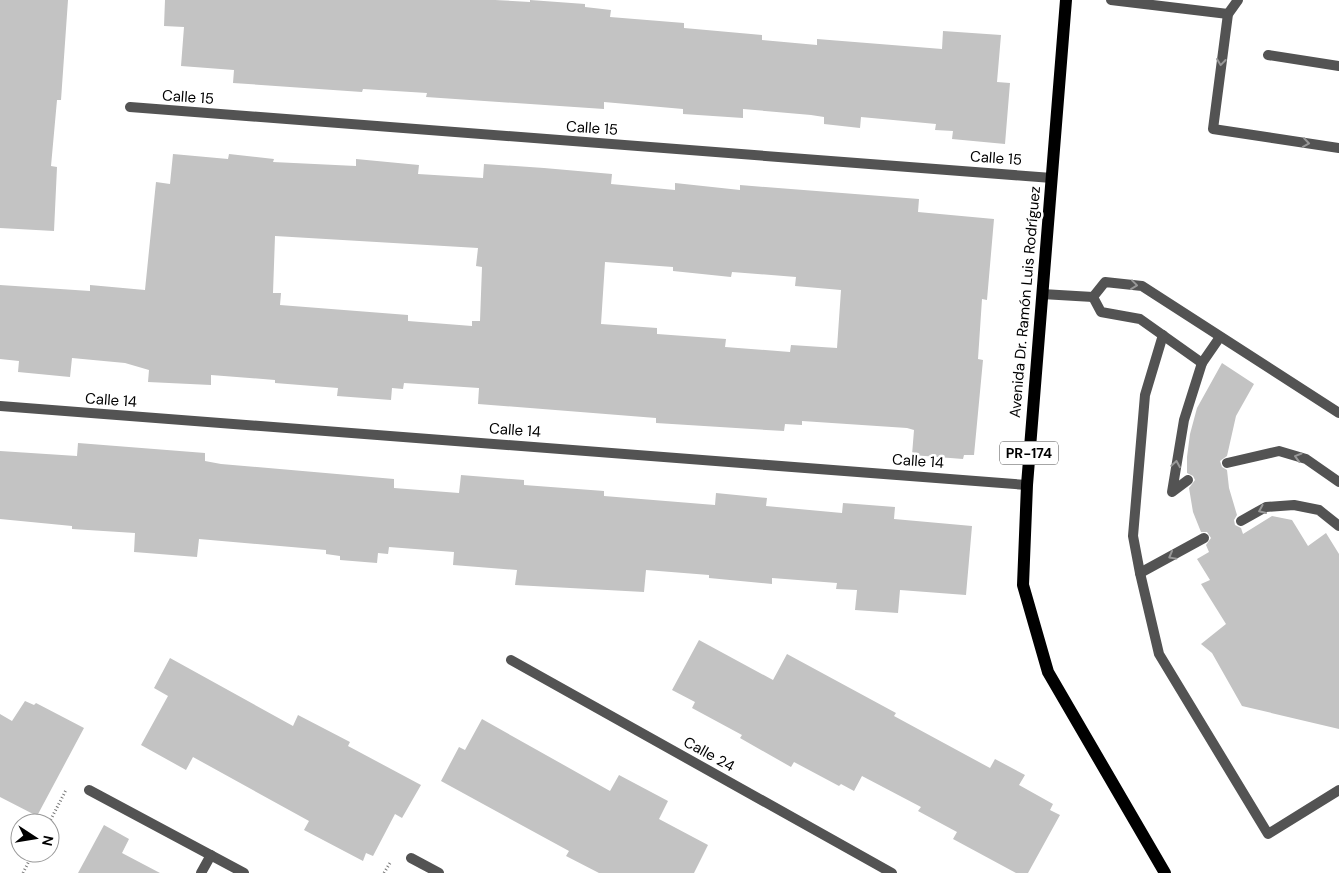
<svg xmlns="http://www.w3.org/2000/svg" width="1339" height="873" font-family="'DM Sans',sans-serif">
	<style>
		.building { fill: #c3c3c3; fill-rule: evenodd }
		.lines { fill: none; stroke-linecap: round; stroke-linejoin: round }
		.path { stroke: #757575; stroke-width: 3; stroke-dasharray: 1 2.5; stroke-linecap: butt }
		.service { stroke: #535353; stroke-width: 10 }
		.minor { stroke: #535353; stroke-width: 10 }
		.primary { stroke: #000; stroke-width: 12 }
		.oneway { stroke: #989898 }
		.labels { text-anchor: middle; stroke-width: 5; stroke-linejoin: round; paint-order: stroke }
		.shield { fill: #fff; stroke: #4c4c4c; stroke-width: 1 }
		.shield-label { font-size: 14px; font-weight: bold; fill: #000 }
		.street-label { font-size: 15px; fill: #000; stroke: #fff }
	</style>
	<rect width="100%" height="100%" fill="#fff"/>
	<!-- building -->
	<g class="building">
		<polygon points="0,0 68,0 61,100 57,100 51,166 57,167 54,231 0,228"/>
		<polygon points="165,0 495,0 530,2 530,0 585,4 585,7 611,10 610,17 684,23 684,28 762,35 762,40 817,45 817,39 942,49 943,31 1001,35 997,82 1010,83 1005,144 952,139 953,131 935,130 936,124 861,117 860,128 824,124 824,117 811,115 743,109 743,118 683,114 683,109 604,102 604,109 426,97 427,93 363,89 362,92 233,83 234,70 181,66 184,27 164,26"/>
		<path d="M173,154L228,159L229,154L274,159L273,162L356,166V159L419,165L418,174L483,178L484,164L544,168L612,174L611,184L675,190V183L740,190V185L919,199L918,212L994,219L987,300L982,299L978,359L983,360L974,455H964L963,459L912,455L914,430L907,428L802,421V425L785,424L784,431L656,423V418L478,404L479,388L404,383L403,389L392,388L391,400L337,396L338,388L275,383V380L211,375V385L148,382L149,370L125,363L72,358L70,377L18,372L19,361L0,359V285L90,291V285L145,290L156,182L170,184ZM275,236L478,248L476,266L482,267L480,321H472V326L408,321V315L280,305L281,293H273ZM605,262L673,267V271L731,277L732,272L796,277L795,286L841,290L837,348L791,345L790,352L725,347L726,339L657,334V328L601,324Z"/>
		<polygon points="1222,363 1254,384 1236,416 1227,456 1220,461 1222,467 1227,470 1229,488 1237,515 1234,520 1235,525 1241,528 1243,534 1272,516 1292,520 1308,546 1326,533 1339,554 1339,729 1242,706 1212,653 1201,644 1226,624 1201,584 1210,580 1197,559 1209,552 1206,545 1211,538 1207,532 1201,532 1193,512 1189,488 1195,480 1193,476 1187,473 1187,457 1190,434 1197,408"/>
		<polygon points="78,443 205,453 205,461 221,464 394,479 394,488 459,493 461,475 524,480 524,485 604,491 604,496 715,505 716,493 767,498 766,506 842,513 843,503 895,507 894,519 972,526 966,595 900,590 898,613 855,610 857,590 836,589 837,583 772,578 772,584 709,578 709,575 646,570 644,592 515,585 517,570 453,565 454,552 389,547 388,554 378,553 377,563 340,560 340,556 326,554 326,550 199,539 197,557 134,552 135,533 72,529 72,526 0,519 0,451 77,456"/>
		<polygon points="699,640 773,680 787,654 896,713 894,716 990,768 995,759 1025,775 1019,785 1053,804 1050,810 1060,815 1028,873 1016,873 953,839 957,832 918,811 921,807 862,776 854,791 841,784 839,786 794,762 791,767 740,738 742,735 692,708 695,702 672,690"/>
		<polygon points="170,658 293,726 298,715 350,742 348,746 421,785 402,818 395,814 373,856 366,853 363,861 304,830 309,821 193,757 186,770 141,745 168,696 154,688"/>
		<polygon points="25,701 34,705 36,703 84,728 37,816 0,797 0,714 12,721"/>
		<polygon points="482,719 610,791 619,775 668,801 659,819 708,845 694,873 599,873 566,856 569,851 441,781 459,747 465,750"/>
		<polygon points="104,825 129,839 122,853 160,873 78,873"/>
	</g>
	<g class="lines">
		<!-- path -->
		<g class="path">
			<polyline points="49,823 66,790"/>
			<polyline points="23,873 33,853"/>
			<polyline points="384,873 390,863"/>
		</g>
		<!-- service -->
		<g class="service">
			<polyline points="1111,0 1228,14"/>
			<polyline points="1238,0 1228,14 1213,129 1339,148"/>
			<polyline points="1268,55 1339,66"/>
			<polyline points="1042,294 1093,297"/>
			<polyline points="1093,297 1105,282 1142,286 1339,413"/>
			<polyline points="1093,297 1101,312 1140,319 1202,363"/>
			<polyline points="1163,335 1145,395 1133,536 1140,573 1159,654 1268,834 1339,790"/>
			<polyline points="1227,463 1279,451 1306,459 1339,482"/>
			<polyline points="1188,480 1172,492 1184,420 1202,363 1220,337"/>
			<polyline points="1241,521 1266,507 1294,505 1319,510 1339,526"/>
			<polyline points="1140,573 1204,538"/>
			<polyline points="89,790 244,873"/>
		</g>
		<!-- minor -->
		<g class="minor">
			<polyline points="130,107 1052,178"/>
			<polyline points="0,406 1027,485"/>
			<polyline points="511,660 892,873"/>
			<polyline points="411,858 439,873"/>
			<polyline points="201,873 211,855"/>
		</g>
		<!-- primary -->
		<polyline class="primary" points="1066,0 1027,485 1023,585 1048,672 1165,873"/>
	</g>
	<!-- one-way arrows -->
	<defs><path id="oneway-chevron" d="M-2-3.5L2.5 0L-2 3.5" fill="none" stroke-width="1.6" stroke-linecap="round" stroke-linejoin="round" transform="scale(1.25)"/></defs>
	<g class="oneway">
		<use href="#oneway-chevron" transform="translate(1221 62) rotate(97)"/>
		<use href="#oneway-chevron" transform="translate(1306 143) rotate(8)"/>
		<use href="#oneway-chevron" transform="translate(1134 285) rotate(7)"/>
		<use href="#oneway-chevron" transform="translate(1298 457) rotate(-164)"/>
		<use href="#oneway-chevron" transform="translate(1176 464) rotate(-81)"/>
		<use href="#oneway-chevron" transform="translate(1262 510) rotate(156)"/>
		<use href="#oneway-chevron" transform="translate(1172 556) rotate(151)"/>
	</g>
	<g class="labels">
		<!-- shield labels -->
		<rect class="shield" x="1000" y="441.5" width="58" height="23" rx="4"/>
		<g class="shield-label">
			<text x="1029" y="458">PR-174</text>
		</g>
		<!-- street labels -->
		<g class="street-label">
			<text transform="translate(188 97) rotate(4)" y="5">Calle 15</text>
			<text transform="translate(592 128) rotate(4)" y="5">Calle 15</text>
			<text transform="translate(996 158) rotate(4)" y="5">Calle 15</text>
			<text transform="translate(1025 302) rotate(-85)" y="5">Avenida Dr. Ramón Luis Rodríguez</text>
			<text transform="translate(111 400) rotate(4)" y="5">Calle 14</text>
			<text transform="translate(515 430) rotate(4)" y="5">Calle 14</text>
			<text transform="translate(918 461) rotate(4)" y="5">Calle 14</text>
			<text transform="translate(709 754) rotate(29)" y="5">Calle 24</text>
		</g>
	</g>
	<!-- north arrow -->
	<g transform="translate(35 838) rotate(102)"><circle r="24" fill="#ffffff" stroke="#999999"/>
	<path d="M0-4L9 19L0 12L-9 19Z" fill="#000000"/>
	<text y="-8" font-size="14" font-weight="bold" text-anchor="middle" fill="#000000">N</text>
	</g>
</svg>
